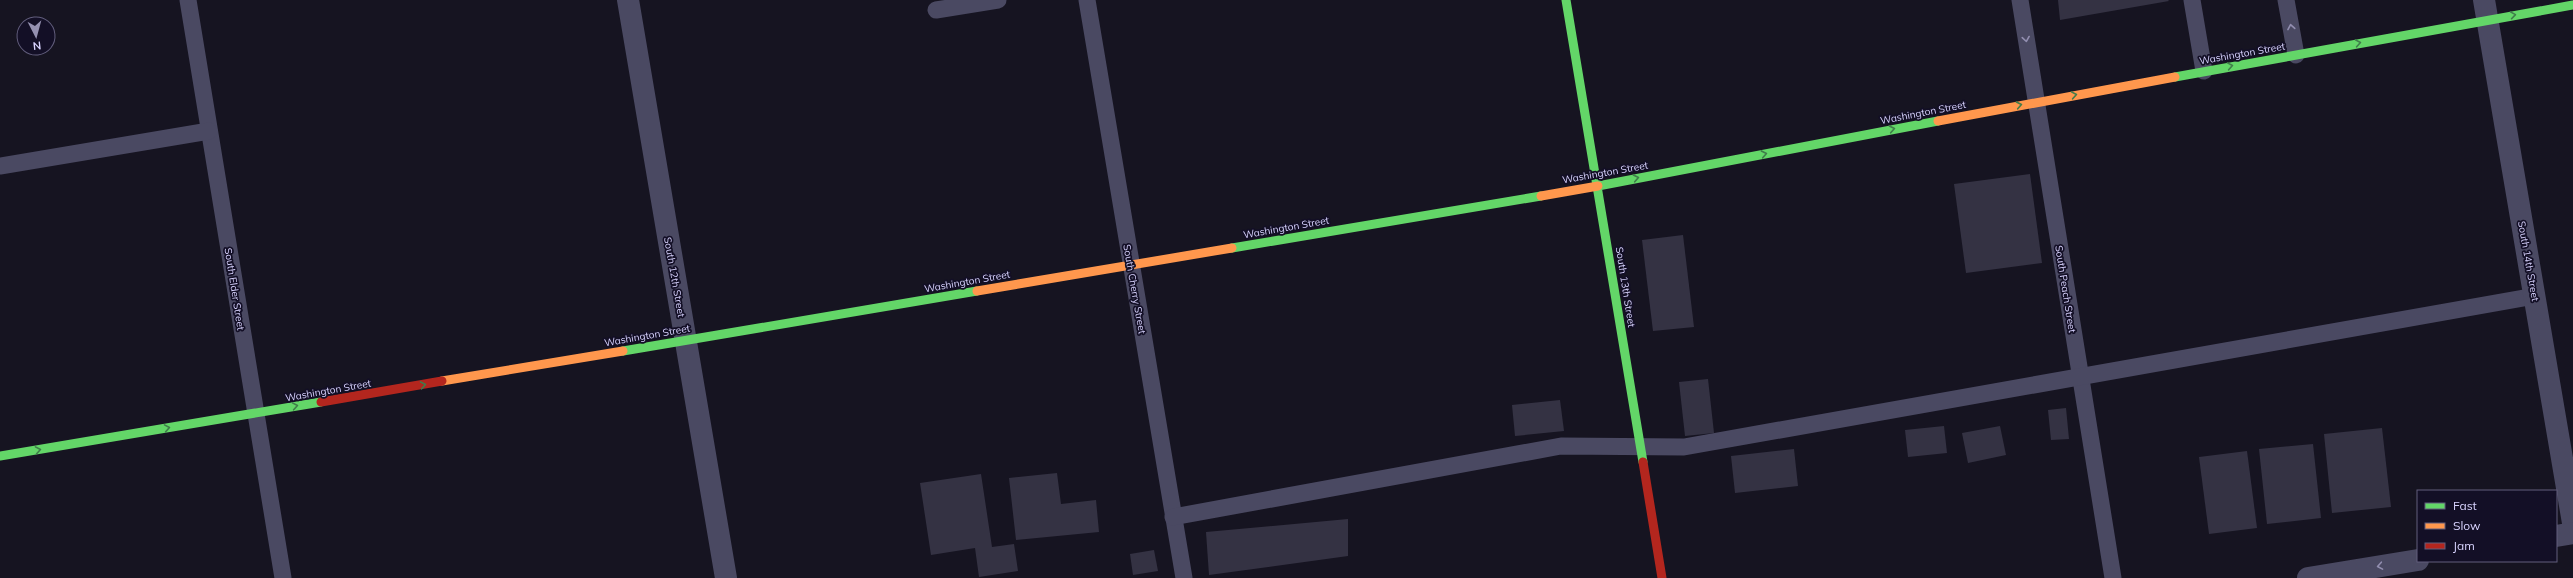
<svg xmlns="http://www.w3.org/2000/svg" width="2573" height="578" font-family="Mulish,sans-serif">
	<style>
		.building { fill: #343243 }
		.lines { fill: none; stroke-linecap: round; stroke-linejoin: round }
		.lane { stroke: #4a4962; stroke-width: 17 }
		.street { stroke: #4a4962; stroke-width: 22 }
		.fast { stroke: #63d668; stroke-width: 9 }
		.slow { stroke: #ff974d; stroke-width: 9 }
		.jam { stroke: #b3261e; stroke-width: 9 }
		.oneway { stroke: #3f7c4a }
		.oneway2 { stroke: #928eb0 }
		.labels { text-anchor: middle; stroke-width: 3.5; stroke-linejoin: round; paint-order: stroke }
		.street-label { font-size: 10px; fill: #d9d4ff; stroke: #130f26 }
	</style>
	<rect width="100%" height="100%" fill="#161421"/>
	<!-- building -->
	<g class="building">
		<polygon points="2058,0 2168,0 2169,1 2060,20"/>
		<polygon points="2030,174 2042,263 1966,273 1954,184"/>
		<polygon points="1683,235 1694,327 1653,331 1642,240"/>
		<polygon points="1708,379 1714,433 1685,436 1679,382"/>
		<polygon points="1560,400 1564,431 1515,436 1512,405"/>
		<polygon points="2066,408 2069,439 2051,440 2048,410"/>
		<polygon points="1944,426 1947,453 1908,457 1905,430"/>
		<polygon points="2000,426 2006,455 1968,463 1962,433"/>
		<polygon points="2382,428 2391,507 2332,513 2324,434"/>
		<polygon points="2313,444 2321,518 2267,524 2259,449"/>
		<polygon points="1794,449 1798,486 1735,493 1731,456"/>
		<polygon points="2247,451 2257,528 2209,534 2199,457"/>
		<polygon points="1057,473 1061,504 1096,500 1099,532 1016,540 1009,478"/>
		<polygon points="981,474 992,547 1014,544 1018,571 979,577 975,548 931,555 920,483"/>
		<polygon points="1348,519 1348,556 1209,575 1206,532"/>
		<polygon points="1154,550 1158,571 1133,575 1130,554"/>
	</g>
	<g class="lines">
		<!-- lane -->
		<g class="lane">
			<polyline points="188,0 283,578"/>
			<polyline points="1087,0 1184,578"/>
			<polyline points="2020,0 2113,578"/>
			<polyline points="2192,0 2204,71"/>
			<polyline points="2286,0 2296,55"/>
			<polyline points="936,10 998,0"/>
			<polyline points="0,166 209,131"/>
			<polyline points="1173,517 1561,446 1684,447 2535,296"/>
		</g>
		<!-- street -->
		<g class="street">
			<polyline points="628,0 726,578"/>
			<polyline points="2484,0 2573,523"/>
			<polyline points="2556,536 2573,533"/>
			<polyline points="2308,578 2418,560"/>
		</g>
		<!-- fast -->
		<g class="fast">
			<polyline points="1566,0 1643,462"/>
			<polyline points="2175,77 2573,5"/>
			<polyline points="1598,186 1938,121"/>
			<polyline points="1232,248 1541,196"/>
			<polyline points="623,351 977,291"/>
			<polyline points="0,456 321,402"/>
		</g>
		<!-- slow -->
		<g class="slow">
			<polyline points="1938,121 2175,77"/>
			<polyline points="1541,196 1598,186"/>
			<polyline points="977,291 1232,248"/>
			<polyline points="442,381 623,351"/>
		</g>
		<!-- jam -->
		<g class="jam">
			<polyline points="321,402 442,381"/>
			<polyline points="1643,462 1662,578"/>
		</g>
	</g>
	<!-- one-way arrows -->
	<defs><path id="oneway-chevron" d="M-2-3.5L2.5 0L-2 3.5" fill="none" stroke-width="1.6" stroke-linecap="round" stroke-linejoin="round"/></defs>
	<g class="oneway">
		<use href="#oneway-chevron" transform="translate(2513 15) rotate(-9)"/>
		<use href="#oneway-chevron" transform="translate(2358 43) rotate(-10)"/>
		<use href="#oneway-chevron" transform="translate(2230 66) rotate(-10)"/>
		<use href="#oneway-chevron" transform="translate(2074 95) rotate(-10)"/>
		<use href="#oneway-chevron" transform="translate(2019 105) rotate(-11)"/>
		<use href="#oneway-chevron" transform="translate(1892 129) rotate(-11)"/>
		<use href="#oneway-chevron" transform="translate(1764 154) rotate(-11)"/>
		<use href="#oneway-chevron" transform="translate(1636 178) rotate(-11)"/>
		<use href="#oneway-chevron" transform="translate(423 385) rotate(-10)"/>
		<use href="#oneway-chevron" transform="translate(295 406) rotate(-10)"/>
		<use href="#oneway-chevron" transform="translate(167 428) rotate(-10)"/>
		<use href="#oneway-chevron" transform="translate(38 450) rotate(-10)"/>
	</g>
	<g class="oneway2">
		<use href="#oneway-chevron" transform="translate(2291 27) rotate(-100)"/>
		<use href="#oneway-chevron" transform="translate(2026 39) rotate(81)"/>
		<use href="#oneway-chevron" transform="translate(2380 566) rotate(170)"/>
	</g>
	<g class="labels">
		<!-- street labels -->
		<g class="street-label">
			<text transform="translate(2242 53) rotate(-10)" y="4">Washington Street</text>
			<text transform="translate(1923 112) rotate(-11)" y="4">Washington Street</text>
			<text transform="translate(1605 172) rotate(-10)" y="4">Washington Street</text>
			<text transform="translate(1286 227) rotate(-10)" y="4">Washington Street</text>
			<text transform="translate(2529 261) rotate(80)" y="4">South 14th Street</text>
			<text transform="translate(675 277) rotate(80)" y="4">South 12th Street</text>
			<text transform="translate(967 281) rotate(-10)" y="4">Washington Street</text>
			<text transform="translate(1626 287) rotate(81)" y="4">South 13th Street</text>
			<text transform="translate(235 289) rotate(81)" y="4">South Elder Street</text>
			<text transform="translate(1135 289) rotate(80)" y="4">South Cherry Street</text>
			<text transform="translate(2066 289) rotate(81)" y="4">South Peach Street</text>
			<text transform="translate(647 335) rotate(-10)" y="4">Washington Street</text>
			<text transform="translate(328 390) rotate(-10)" y="4">Washington Street</text>
		</g>
	</g>
	<!-- legend -->
	<rect x="2417" y="490" width="140" height="72" fill="#130f26" stroke="#625e7d"/>
	<rect x="2425" y="503" width="20" height="6" fill="#63d668" stroke="#625e7d"/>
	<text x="2453" y="510" font-size="12" fill="#d9d4ff">Fast</text>
	<rect x="2425" y="523" width="20" height="6" fill="#ff974d" stroke="#625e7d"/>
	<text x="2453" y="530" font-size="12" fill="#d9d4ff">Slow</text>
	<rect x="2425" y="543" width="20" height="6" fill="#b3261e" stroke="#625e7d"/>
	<text x="2453" y="550" font-size="12" fill="#d9d4ff">Jam</text>
	<!-- north arrow -->
	<g transform="translate(36 36) rotate(174)"><circle r="19" fill="#130f26" stroke="#625e7d"/>
	<path d="M0-3L7 15L0 10L-7 15Z" fill="#9591b1"/>
	<text y="-6" font-size="11" font-weight="bold" text-anchor="middle" fill="#d9d4ff">N</text>
	</g>
</svg>
